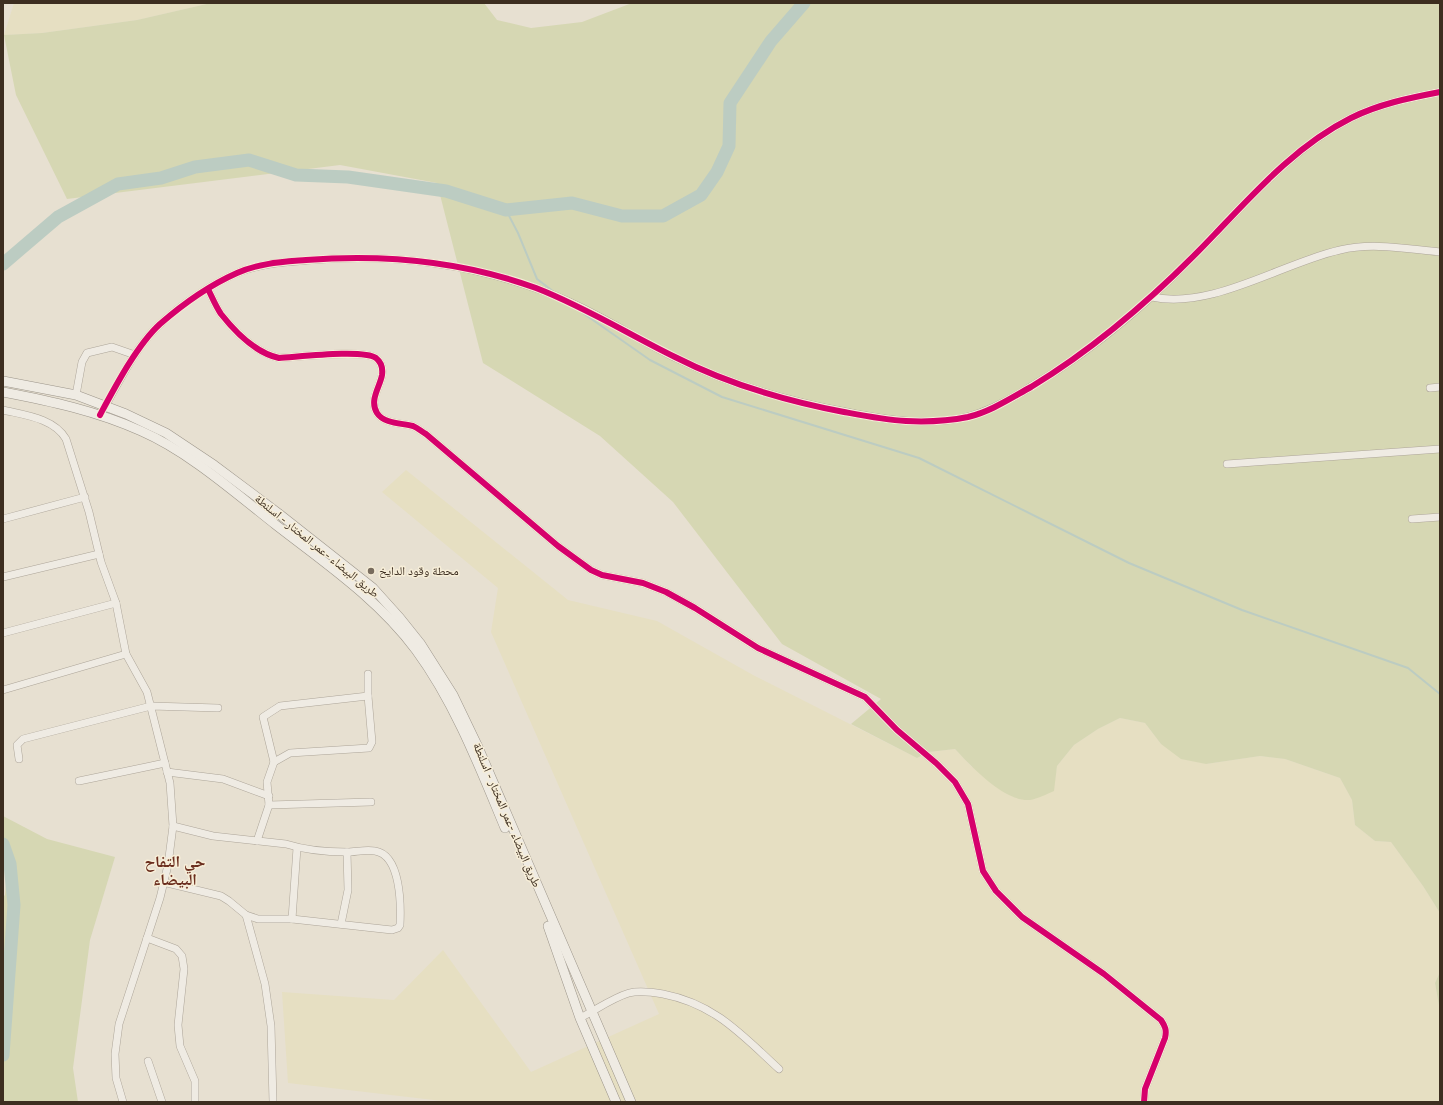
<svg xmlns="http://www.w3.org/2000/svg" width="1443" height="1105" font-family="Spectral,'Noto Naskh Arabic',serif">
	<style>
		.farmland { fill: #e6dfc2 }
		.green { fill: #d6d7b3 }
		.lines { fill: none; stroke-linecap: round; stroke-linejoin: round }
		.stream { stroke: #bcccc2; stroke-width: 2 }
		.river { stroke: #bcccc2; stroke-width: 13 }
		.minor-casing { stroke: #ada599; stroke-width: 8 }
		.secondary-casing { stroke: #9c958a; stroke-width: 10 }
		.minor { stroke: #efebe3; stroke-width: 7 }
		.secondary { stroke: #efebe3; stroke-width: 9 }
		.cycleway-casing { stroke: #f7eed8; stroke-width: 8 }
		.cycleway { stroke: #d6006c; stroke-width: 6 }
		.poi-dot { fill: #786c5e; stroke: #f7eed8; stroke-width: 1.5 }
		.labels { text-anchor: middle; stroke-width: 3; stroke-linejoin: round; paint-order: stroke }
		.street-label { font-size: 12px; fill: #3d2e20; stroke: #f7eed8 }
		.poi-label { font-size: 12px; fill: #3d2e20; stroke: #f7eed8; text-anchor: start }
		.district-label { font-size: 16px; font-weight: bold; fill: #6b2e1e; stroke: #f7eed8 }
	</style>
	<rect width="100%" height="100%" fill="#e7e0d1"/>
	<!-- farmland -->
	<g class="farmland">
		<polygon points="14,3 211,3 137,20 42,33 4,35"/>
		<polygon points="406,470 568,600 657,621 753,675 917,758 929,752 955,749 972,767 1053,791 1057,766 1074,745 1098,729 1120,718 1145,723 1161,744 1206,764 1260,756 1285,759 1340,778 1352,800 1355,825 1375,841 1391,842 1423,886 1440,913 1440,972 1435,983 1440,1011 1440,1102 451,1102 288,1083 282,992 394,1000 443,950 531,1072 659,1014 491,632 498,588 382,492"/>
	</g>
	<!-- green -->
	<g class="green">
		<path d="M211,3H484L497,20L531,28L582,22L632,3H1440V913L1423,886L1391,842L1375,841L1355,825L1352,800L1340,778L1285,759L1260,756L1206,764L1181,759L1161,744L1145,723L1120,718L1098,729L1074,745L1057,766L1054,791C1047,794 1037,799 1030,800C1004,802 971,766 955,749L929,752L917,758L851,724L881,699L782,644L673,502L600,436L483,363L437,183L340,165L67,199L16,95L4,35L42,33L137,20Z"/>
		<polygon points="3,816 47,839 115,857 90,940 73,1068 78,1102 3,1102 3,897 5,895 7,870 3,856"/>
		<polygon points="1440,972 1440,1011 1435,983"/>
	</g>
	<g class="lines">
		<!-- stream -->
		<g class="stream">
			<polyline points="506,210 518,233 537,279 554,292"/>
			<polyline points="580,311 650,360 722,397 919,458 1129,563 1242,610 1408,668 1440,694"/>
		</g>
		<!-- river -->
		<g class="river">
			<polyline points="3,264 58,217 118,184 161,178 195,167 249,160 296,175 348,177 446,191 506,210 572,203 622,216 663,216 701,195 717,172 729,146 730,103 771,41 804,3"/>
			<polyline points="3,844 10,864 14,905 3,1055"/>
		</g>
		<!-- minor casing -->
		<g class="minor-casing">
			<g id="minor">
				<path d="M208,289C212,297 216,307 221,314C236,333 256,353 279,358C298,357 363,349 376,358C381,362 383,368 382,375C380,387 369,400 377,413C384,424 402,423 413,426C418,428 422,432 426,434L558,546L591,570L602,575L643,583L666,592L695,608L758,648L865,697L897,730L936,763L955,782L968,804L983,871L996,891L1022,917L1104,974L1161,1020C1165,1026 1167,1030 1165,1038L1145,1089L1144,1102"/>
				<path d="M1152,297C1212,310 1282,263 1340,250C1372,242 1407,249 1440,252"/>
				<polyline points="1430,388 1440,387"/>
				<polyline points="76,395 82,362 87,353 112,347 135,355"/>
				<path d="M3,410C24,415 54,418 66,439L89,512L101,562L116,603L126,654L147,692L170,783L173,826L168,865L160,898L119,1024L115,1054L116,1078L123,1102"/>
				<path d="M103,410C119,382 135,348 158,326C180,305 214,282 242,271C264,263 287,262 311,260C386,254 460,262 532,287C584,304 629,335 678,359C731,385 788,401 847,412C867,416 887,420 908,421C928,422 950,422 970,416C992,410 1013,398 1032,386C1102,345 1161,291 1216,233C1257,190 1298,145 1351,118C1379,104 1409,98 1440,92"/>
				<polyline points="1227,464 1440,449"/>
				<polyline points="3,519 85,497"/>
				<polyline points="1412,519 1440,517"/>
				<polyline points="3,577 99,554"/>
				<polyline points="3,633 116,603"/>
				<polyline points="3,690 126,654"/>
				<polyline points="19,759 17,745 23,739 151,706 218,708"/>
				<polyline points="274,762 290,753 369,748 372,742 368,696 368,674"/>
				<polyline points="167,772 223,779 269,796"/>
				<polyline points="79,781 165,763"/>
				<polyline points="269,805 371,802"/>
				<polyline points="257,841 269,805 267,782 274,762 263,717 280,706 368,696"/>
				<path d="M163,882L221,896L229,901L246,915L258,919H292L392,930L398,928L400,925C401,905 401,855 375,851C366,849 356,852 347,852C327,852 305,850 286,844L213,836L173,826"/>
				<polyline points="246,915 265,984 271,1026 273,1102"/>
				<polyline points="292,919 297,848"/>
				<polyline points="341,924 348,890 347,852"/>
				<polyline points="147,938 176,949 182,956 184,969 178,1025 180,1046 195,1081 195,1102"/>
				<path d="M580,1018C596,1010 612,998 629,993C640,990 652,992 663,994C715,1004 742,1035 779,1069"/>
				<polyline points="148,1061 162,1102"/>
			</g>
		</g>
		<!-- secondary casing -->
		<g class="secondary-casing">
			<g id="secondary">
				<polyline points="3,381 76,395 126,414 166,433 214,465 278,513 373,588 400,618 420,643 453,695 478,747 631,1102"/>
				<path d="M3,392C50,401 97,411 141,431C189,452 234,492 276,525C325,563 378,599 416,650C455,703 480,768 505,828"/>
				<polyline points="548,926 580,1018 616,1102"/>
			</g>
		</g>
		<!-- minor -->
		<use href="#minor" class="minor"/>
		<!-- secondary -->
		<use href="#secondary" class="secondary"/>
		<!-- cycleway casing -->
		<g class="cycleway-casing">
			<g id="cycleway">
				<path d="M208,289C212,297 216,307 221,314C236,333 256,353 279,358C298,357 363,349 376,358C381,362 383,368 382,375C380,387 369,400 377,413C384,424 402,423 413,426C418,428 422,432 426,434L558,546L591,570L602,575L643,583L666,592L695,608L758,648L865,697L897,730L936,763L955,782L968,804L983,871L996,891L1022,917L1104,974L1161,1020C1165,1026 1167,1030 1165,1038L1145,1089L1144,1102"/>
				<path d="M100,415C115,387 137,345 160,324C183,304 210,285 237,273C259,263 283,262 306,260C383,254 462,261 536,288C585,307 628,334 675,357C728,384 786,401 844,412C865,416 885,420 906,421C926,422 948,421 968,417C990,412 1011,398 1031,387C1100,345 1160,292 1215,234C1256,191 1297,145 1351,118C1379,104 1409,98 1440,92"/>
			</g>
		</g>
		<!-- cycleway -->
		<use href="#cycleway" class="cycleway"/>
	</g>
	<!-- markers -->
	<circle class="poi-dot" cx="371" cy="571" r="4"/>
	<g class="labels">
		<!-- street labels -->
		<g class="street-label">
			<text transform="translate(317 546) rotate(39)" y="4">طريق البيضاء -عمر المختار - اسلنطة</text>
			<text transform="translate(507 815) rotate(67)" y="4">طريق البيضاء -عمر المختار - اسلنطة</text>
		</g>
		<!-- poi labels -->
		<g class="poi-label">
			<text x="379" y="575">محطة وقود الدايخ</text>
		</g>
		<!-- district labels -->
		<g class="district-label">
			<text x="175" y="867">حي التفاح<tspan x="175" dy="18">البيضاء</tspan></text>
		</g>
	</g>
	<!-- border -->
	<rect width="1443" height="1105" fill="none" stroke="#3d2e20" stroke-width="8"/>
</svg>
